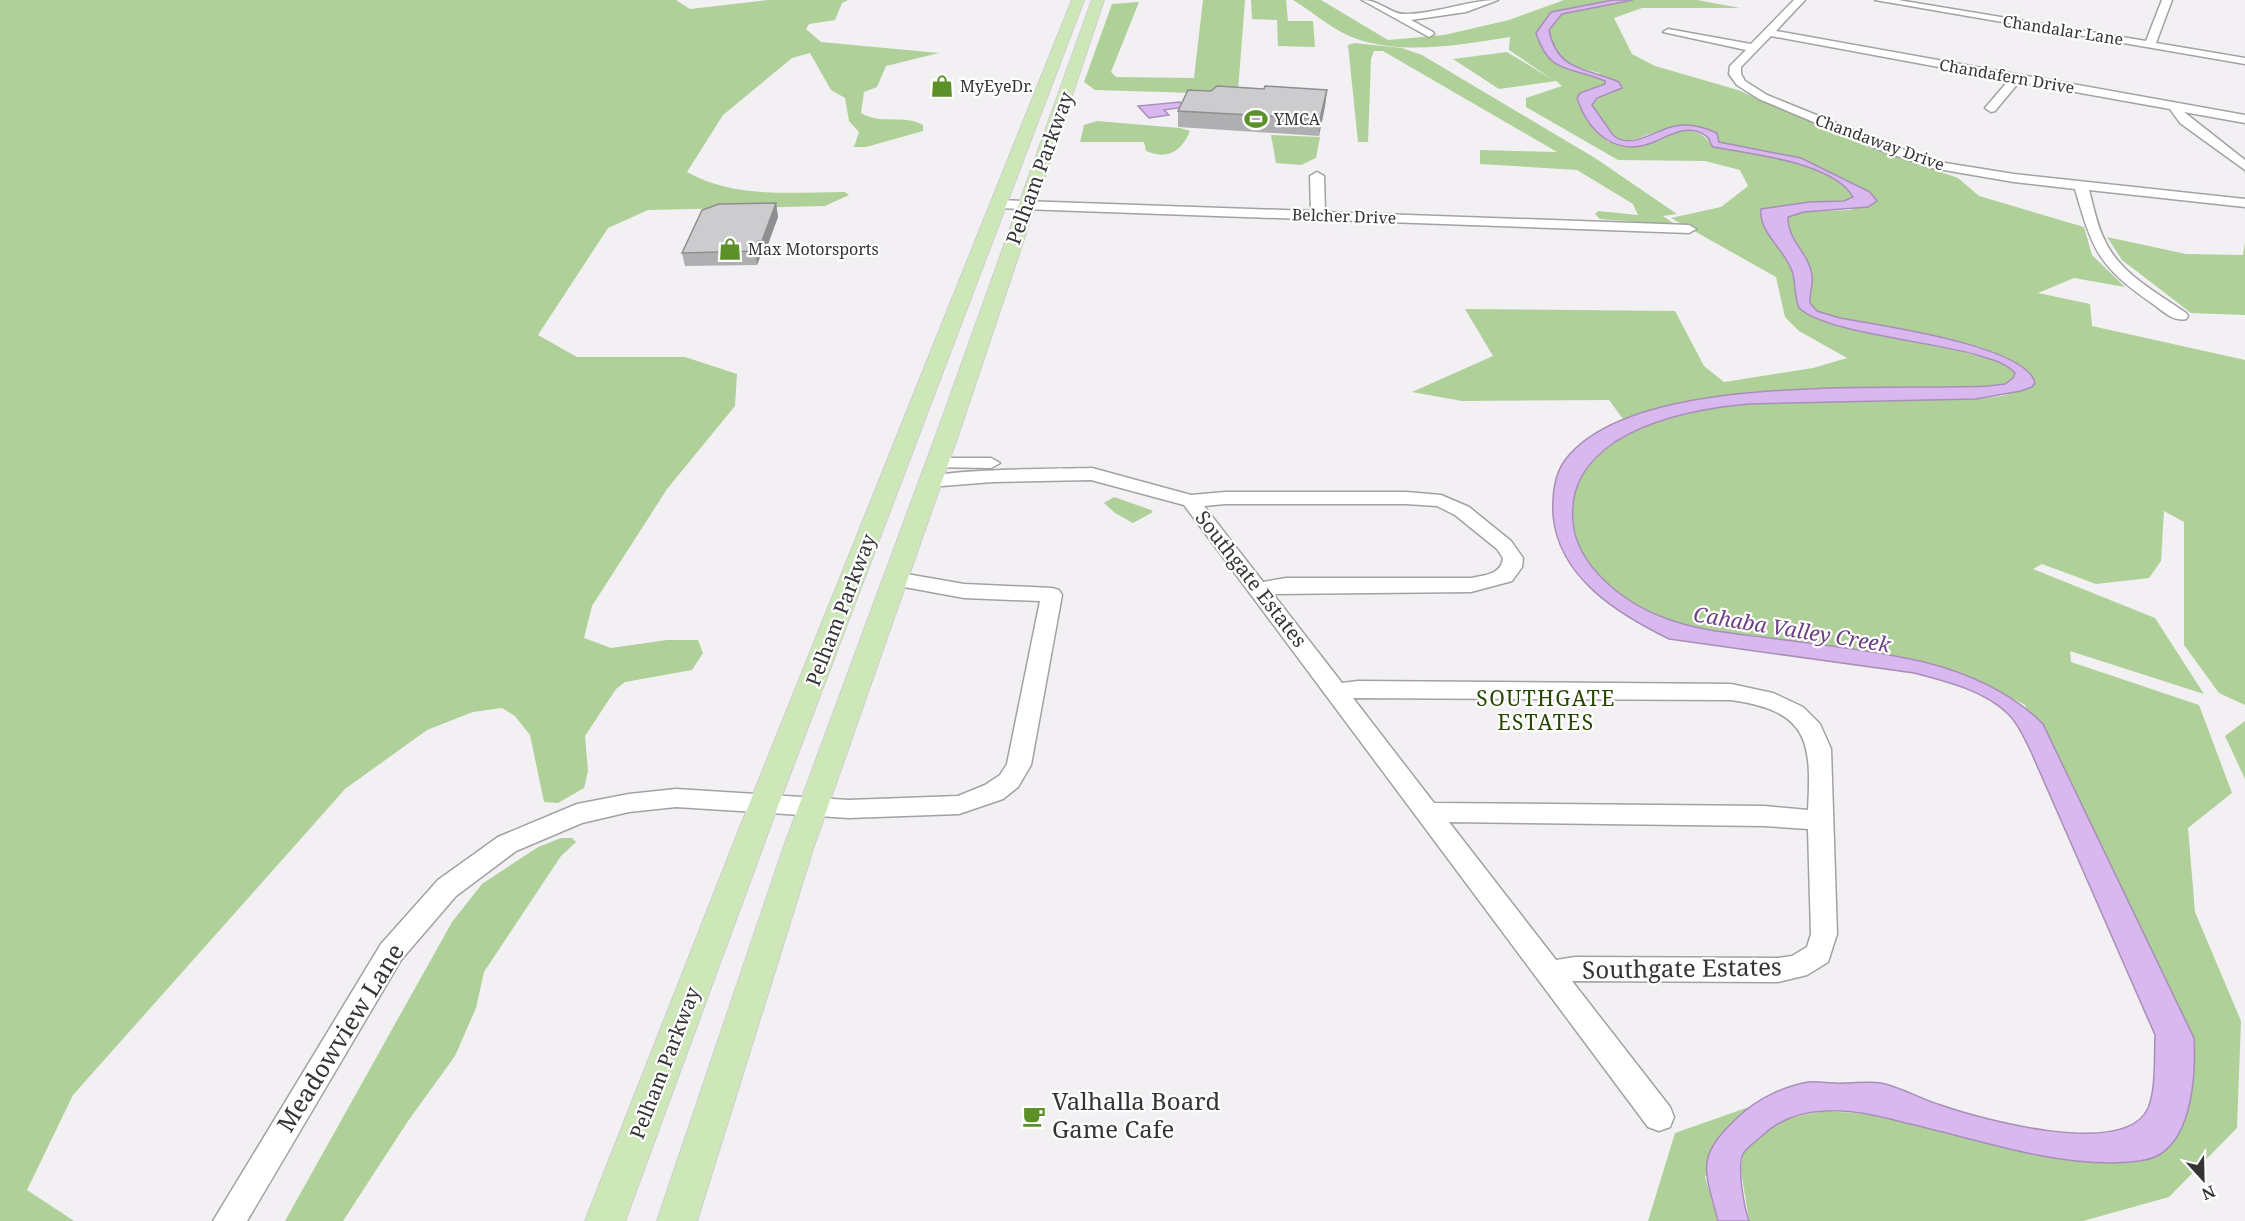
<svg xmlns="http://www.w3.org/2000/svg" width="2245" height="1221" font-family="'Noto Serif',serif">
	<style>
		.green { fill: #afd098 }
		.water { fill: #d9b7ef; stroke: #a88fb7; stroke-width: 1.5 }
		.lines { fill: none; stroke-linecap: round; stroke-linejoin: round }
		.minor-casing { stroke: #a3a1a4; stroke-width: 3 }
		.major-casing { stroke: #cececf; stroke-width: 2 }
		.minor { fill: #fff; fill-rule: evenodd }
		.major { fill: #cde7b9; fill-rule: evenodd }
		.wall { fill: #afafb1 }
		.shaded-wall { fill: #8f8e90 }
		.building { fill: #cccbce; stroke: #8f8e90; stroke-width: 1.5 }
		.labels { text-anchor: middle; stroke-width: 4.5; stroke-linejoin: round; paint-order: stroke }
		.far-street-label { font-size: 16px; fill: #343335; stroke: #fffeff }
		.far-poi-label { font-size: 16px; fill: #343335; stroke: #fffeff; text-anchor: start }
		.street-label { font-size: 20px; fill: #343335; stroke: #fffeff }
		.water-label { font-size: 21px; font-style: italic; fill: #6d4285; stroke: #fffeff }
		.neighbourhood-label { font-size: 21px; letter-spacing: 1.5px; fill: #254500; stroke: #fffeff }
		.near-street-label { font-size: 24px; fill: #343335; stroke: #fffeff }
		.near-poi-label { font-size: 24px; fill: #343335; stroke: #fffeff; text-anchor: start }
	</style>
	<rect width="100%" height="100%" fill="#f2f0f3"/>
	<!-- green -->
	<g class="green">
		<path d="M0,0H676L690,9L768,0H848L842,3L835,20L809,24L806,29L821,42L939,53L886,66L877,87L864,92L861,113C880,125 904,114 923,125V131L866,147H854L859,132L849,121L845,98L831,90L810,53L792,58L723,115L687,172C736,199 790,192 845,192L849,195L825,206L648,210L608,228L538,335L577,357H685L737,374L735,406L667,489L592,606L584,638L611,648L667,640H698L703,653L692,670L625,682L616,689L585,736L588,771L584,788L558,803L544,802L530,735L515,716L502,708L473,712L427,730L345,789L73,1095L27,1190L74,1221H0Z"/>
		<polygon points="1203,0 1245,0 1238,91 1196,93 1095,90 1084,82 1112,4 1139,2 1111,72 1116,77 1194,78"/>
		<polygon points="1251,0 1286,0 1288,21 1313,21 1315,47 1278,46 1277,20 1252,19"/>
		<path d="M1293,0H1321L1388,40L1444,35L1509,20L1564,0H1613L1551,12L1536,33L1568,69L1605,80L1606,84L1580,93L1608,142C1622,142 1638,144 1651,142C1656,141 1659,138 1664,135C1681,126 1703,129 1713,147C1752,154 1830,161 1853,197L1844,201L1784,205V256L1792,271L1799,308L1982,357L2002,363L2015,372L2013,378L2005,384L1988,386C1866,391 1740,381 1623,419L1609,400L1462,401L1412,392L1493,356L1465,309L1675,311L1704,366L1724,382L1813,368L1847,358L1799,331L1785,317L1776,277L1671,218L1721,207L1748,186L1740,170L1705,161L1618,160L1526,107V98L1562,86L1556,81L1499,89L1453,59L1507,52L1553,80L1509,50L1510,37C1460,45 1395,57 1347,35C1328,26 1311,11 1293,0Z"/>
		<path d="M1633,0H1697L1740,8H1642L1614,18L1632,54L1655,66L1738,90L1868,147L1958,178L1979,196L2084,227L2092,255L2125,287L2074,278L2038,293L2090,304L2092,326L2245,360V705L2219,693L2184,645V522L2164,511L2161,561L2149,578L2096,584L2042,564L2033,569L2155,618L2204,694L2070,651L2071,662L2199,705L2232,793L2188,828L2195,912L2241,1021L2237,1128L2169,1197L2083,1221H1749L1741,1170L1743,1153L1773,1126L1787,1118L1825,1111L1869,1114L2041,1154L2096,1163L2131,1162L2189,1104L2025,705C2006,695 1988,684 1968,676C1913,653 1831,647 1771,638C1735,633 1699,631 1665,618C1626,604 1582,571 1574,529C1558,450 1654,417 1716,407C1760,401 1805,403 1848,402C1891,401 1934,400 1976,399L2002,396L2032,387L2008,358L1980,347L1840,318L1817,311L1809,303L1804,254L1791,235L1788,216L1804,212L1850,210L1877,201L1801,158L1719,142L1717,133C1699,125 1676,128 1657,132C1642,135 1627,147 1613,135L1592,105L1597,98L1614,92L1599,73L1572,66L1561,58L1552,47L1549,30L1562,14Z"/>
		<polygon points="1354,43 1402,48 1422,55 1595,158 1677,214 1663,216 1676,225 1600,219 1595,214 1598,211 1638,215 1633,204 1577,170 1480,164 1480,150 1557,152 1383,51 1374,51 1371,59 1368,142 1358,142 1348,45"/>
		<path d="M1097,121L1180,128L1190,131C1181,152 1168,160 1146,151L1144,142H1080L1084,125Z"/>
		<polygon points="1271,135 1320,137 1316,158 1301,165 1276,163"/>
		<polygon points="2107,237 2186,254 2243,255 2245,242 2245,315 2191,313 2122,260"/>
		<polygon points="1114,497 1151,510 1153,512 1133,523 1115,513 1104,503"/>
		<polygon points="2245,721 2245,779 2225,736"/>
		<polygon points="561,838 572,838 576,842 561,856 484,972 476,1008 455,1056 408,1121 343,1221 285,1221 452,922 482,884 538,847"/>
		<polygon points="1749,1107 1727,1128 1705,1177 1718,1221 1648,1221 1675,1133"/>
	</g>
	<!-- water -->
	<g class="water">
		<path d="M1613,0H1633L1562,14L1549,30C1557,71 1586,68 1619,82L1622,88L1597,98L1592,105L1613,135C1631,151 1656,129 1675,126C1690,123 1704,127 1717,133L1719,142L1801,158L1870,192L1877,201L1868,207L1804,212L1788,217C1787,240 1809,253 1812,275C1814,283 1809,294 1810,303L1817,311L1840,318C1876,325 2027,345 2035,383L2032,387L2021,391L1976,399L1749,404C1704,408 1654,417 1615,442C1587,461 1570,485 1573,521C1576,566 1624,603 1665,618C1696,630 1730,633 1762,637C1815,644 1873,650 1924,662C1968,673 2011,692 2043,724L2194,1038C2196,1072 2193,1135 2159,1155C2147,1162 2128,1162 2115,1163C2046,1164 1976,1139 1910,1124C1882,1117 1853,1109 1825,1111C1802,1112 1780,1119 1763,1135C1758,1140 1747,1147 1743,1154C1737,1167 1744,1207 1749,1221H1718C1704,1168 1695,1157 1739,1116C1757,1099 1784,1086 1808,1082C1819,1081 1833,1084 1844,1083C1856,1083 1870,1081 1881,1083C1901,1087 1921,1099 1941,1105C1981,1119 2125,1159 2148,1108C2156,1089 2154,1055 2155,1035L2031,752C2025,740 2019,725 2009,715C1986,691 1945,681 1914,673L1669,639C1618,614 1559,578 1553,516C1552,497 1553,476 1565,460C1632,371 1885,391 1988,386L2005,384L2013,378L2015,373C2005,362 1990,359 1977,355C1936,342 1825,333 1799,308C1794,296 1796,283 1792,271C1785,250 1758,232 1761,209L1809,202L1844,201L1853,197C1833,162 1750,154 1713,147C1709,143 1711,139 1706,136C1689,123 1670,135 1654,142C1616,158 1588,132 1577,98L1580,93L1605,84V81C1570,66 1549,75 1536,33L1551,12Z"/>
		<polygon points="1180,102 1184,107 1164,110 1169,115 1149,118 1138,106"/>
	</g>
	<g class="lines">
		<!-- minor casing -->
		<g class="minor-casing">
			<g id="minor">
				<path d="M1362,0C1380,0 1392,15 1405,14C1437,14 1467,0 1498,0L1466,12L1411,20L1433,32L1434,34L1429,37Z"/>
				<path d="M1794,0H1805L1776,31L2245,115V123L2184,112L2245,160V170L2180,123L2170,109L2019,82L1995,111L1991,112L1985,108L2009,80L1771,36L1741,67V74L1745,81L1767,95L1888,144L1939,162L2014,174L2245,199V207L2089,190C2094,208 2097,227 2106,243C2122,275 2158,293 2186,313L2188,316L2186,319C2173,322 2163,311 2153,304C2098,266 2093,251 2075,189L2014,182L1932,168L1880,150L1759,99L1737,85L1729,74L1730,66L1746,50L1663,32L1668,29L1751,44Z"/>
				<polygon points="1875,0 1898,0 2146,41 2162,0 2172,0 2156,43 2245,58 2245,64"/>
				<polygon points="1317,172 1324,176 1325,212 1689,225 1696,229 1689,233 998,208 991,204 998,200 1311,211 1310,176"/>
				<polygon points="936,458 991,458 1000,463 991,468 930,467 927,463"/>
				<path d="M1092,468L1191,495L1225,492H1406L1441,495L1469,507L1511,541L1523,558L1522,567L1512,581L1471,592L1273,594L1342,683L1358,681L1731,684L1773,693L1803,707L1820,724L1831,749L1837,934L1828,962L1807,975L1778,982L1572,981L1670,1107L1674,1117L1670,1127L1659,1131L1648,1127L1184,505L1091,480L993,482L929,487L920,481C928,468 1069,469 1092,468ZM1225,504H1406L1437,506L1455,515L1497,549L1503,558C1501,575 1485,575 1471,578H1286L1263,582L1204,506ZM1353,698L1731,700C1808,711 1812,740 1808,810L1764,806L1434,803ZM1449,822L1764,826L1808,829L1811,934L1807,947L1792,956L1778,958L1575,957L1556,960Z"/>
				<polygon points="895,572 964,584 1052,588 1059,590 1062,595 1031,765 1018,787 1003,799 959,814 849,818 676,807 629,812 582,823 516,851 456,896 401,960 247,1221 213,1221 381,944 438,880 498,837 577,804 629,794 676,789 849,800 958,796 985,785 1000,775 1007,764 1040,601 964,598 888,584 885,579 888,574"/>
			</g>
		</g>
		<!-- major casing -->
		<g class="major-casing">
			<g id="major">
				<polygon points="1072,0 1084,0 772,822 625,1221 585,1221 742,822"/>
				<polygon points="1092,0 1104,0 961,427 813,849 697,1221 657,1221 783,849 939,427"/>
			</g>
		</g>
		<!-- minor -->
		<use href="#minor" class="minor"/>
		<!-- major -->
		<use href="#major" class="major"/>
	</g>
	<!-- wall -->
	<g class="wall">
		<polygon points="1264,89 1327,90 1325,106 1319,136 1178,127 1178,111 1211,91"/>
		<polygon points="776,203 778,217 764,255 761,255 757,265 685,266 682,253"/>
	</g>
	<!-- shaded-wall -->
	<g class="shaded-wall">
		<polygon points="1327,90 1325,106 1319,136 1320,119"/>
		<polygon points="776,203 778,217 764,255 762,241"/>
		<polygon points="758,241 761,255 757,265 755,251"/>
	</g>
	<!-- building -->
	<g class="building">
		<polygon points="1217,86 1264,89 1265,86 1327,90 1320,119 1178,111 1188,90 1211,91"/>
		<polygon points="776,203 762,241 758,241 755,251 682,253 702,210 719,204"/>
	</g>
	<!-- icons -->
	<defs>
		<g id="shop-bare" transform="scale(1.8)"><path d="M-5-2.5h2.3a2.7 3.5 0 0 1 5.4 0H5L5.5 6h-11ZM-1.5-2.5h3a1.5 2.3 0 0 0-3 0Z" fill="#5c9029" stroke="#fffeff" stroke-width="2.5" paint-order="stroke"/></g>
		<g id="stadium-bare" transform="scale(1.8)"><path d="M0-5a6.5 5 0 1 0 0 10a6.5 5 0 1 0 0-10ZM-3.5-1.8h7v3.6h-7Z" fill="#5c9029" stroke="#fffeff" stroke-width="2.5" paint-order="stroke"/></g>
		<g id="cafe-bare" transform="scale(1.8)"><path d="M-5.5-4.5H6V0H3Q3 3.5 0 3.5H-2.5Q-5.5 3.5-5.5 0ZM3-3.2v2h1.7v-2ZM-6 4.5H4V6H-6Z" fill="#5c9029" stroke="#fffeff" stroke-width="2.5" paint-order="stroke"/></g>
	</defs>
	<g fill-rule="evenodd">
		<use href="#shop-bare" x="942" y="86"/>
		<use href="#stadium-bare" x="1256" y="119"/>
		<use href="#shop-bare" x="730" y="249"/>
		<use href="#cafe-bare" x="1034" y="1116"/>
	</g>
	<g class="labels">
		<!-- far-street labels -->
		<g class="far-street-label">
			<text transform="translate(2063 30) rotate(9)" y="6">Chandalar Lane</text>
			<text transform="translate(2007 76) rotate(10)" y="6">Chandafern Drive</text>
			<text transform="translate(1880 142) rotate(20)" y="6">Chandaway Drive</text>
			<text transform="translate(1344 216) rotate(2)" y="6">Belcher Drive</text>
		</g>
		<!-- far-poi labels -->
		<g class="far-poi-label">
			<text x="960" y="92">MyEyeDr.</text>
			<text x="1274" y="125">YMCA</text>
			<text x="748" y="255">Max Motorsports</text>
		</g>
		<!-- street labels -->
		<g class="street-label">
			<text transform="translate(1040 168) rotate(-70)" y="7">Pelham Parkway</text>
			<text transform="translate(1251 579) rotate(52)" y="7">Southgate Estates</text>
			<text transform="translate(841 610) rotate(-69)" y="7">Pelham Parkway</text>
			<text transform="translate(665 1063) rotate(-69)" y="7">Pelham Parkway</text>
		</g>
		<!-- water labels -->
		<g class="water-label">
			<text transform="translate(1792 630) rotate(9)" y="7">Cahaba Valley Creek</text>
		</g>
		<!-- neighbourhood labels -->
		<g class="neighbourhood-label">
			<text x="1546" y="706">SOUTHGATE<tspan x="1546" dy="24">ESTATES</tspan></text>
		</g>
		<!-- near-street labels -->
		<g class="near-street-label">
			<text transform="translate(1682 969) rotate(-1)" y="8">Southgate Estates</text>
			<text transform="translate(341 1038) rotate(-58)" y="8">Meadowview Lane</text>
		</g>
		<!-- near-poi labels -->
		<g class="near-poi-label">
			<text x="1052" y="1110">Valhalla Board<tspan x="1052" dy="28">Game Cafe</tspan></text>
		</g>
	</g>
	<!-- north arrow -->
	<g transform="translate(2203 1179) rotate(158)" stroke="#fffeff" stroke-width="4.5" paint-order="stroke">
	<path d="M0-4.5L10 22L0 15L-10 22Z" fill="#343335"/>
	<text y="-9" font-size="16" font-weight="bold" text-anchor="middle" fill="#343335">N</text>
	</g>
</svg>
